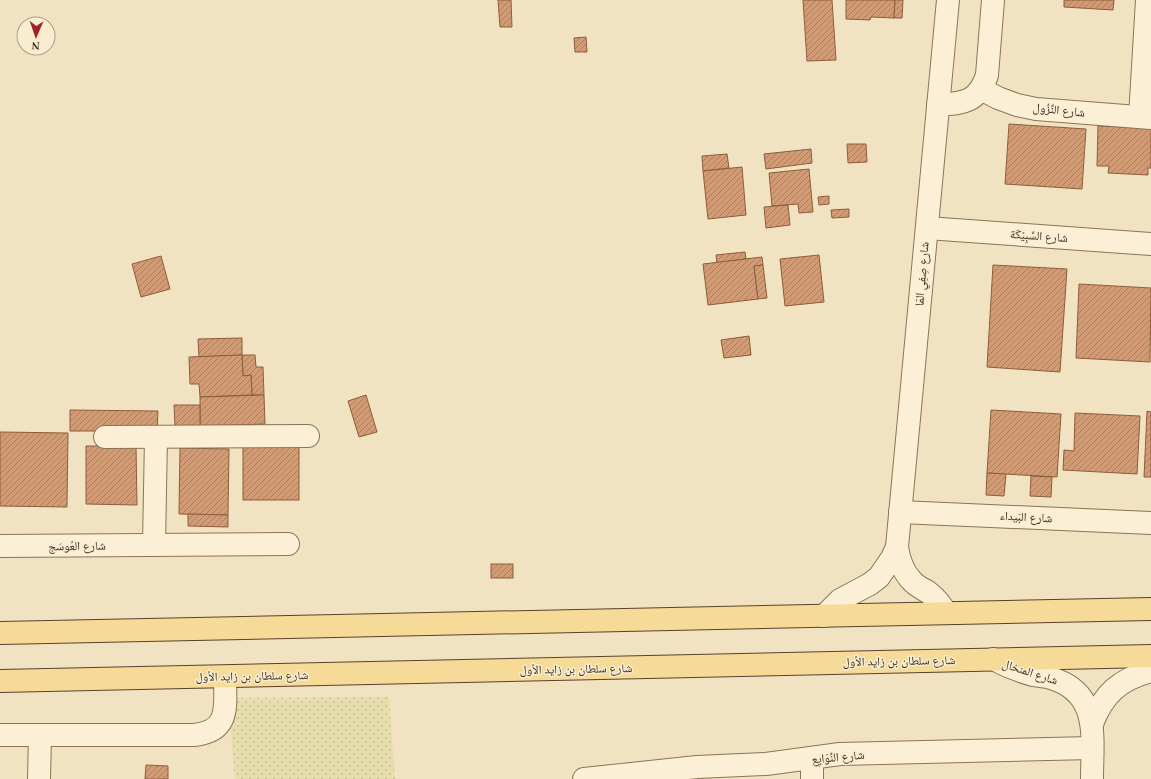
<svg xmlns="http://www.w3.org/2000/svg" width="1151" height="779" font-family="'Times New Roman','Noto Naskh Arabic',serif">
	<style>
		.farmland { fill: url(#farmland-dots) }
		.building { fill: url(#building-hatch); stroke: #8c5d3c }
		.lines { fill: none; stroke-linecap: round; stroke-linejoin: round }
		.minor-casing { stroke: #8b7457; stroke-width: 24 }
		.major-casing { stroke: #59412c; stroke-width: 24 }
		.minor { stroke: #fbf0d5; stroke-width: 22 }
		.major { stroke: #f6da97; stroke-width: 22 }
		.labels { text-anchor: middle; stroke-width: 3; stroke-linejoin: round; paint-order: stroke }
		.street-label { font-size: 12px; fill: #3a2b1d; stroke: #f8edd1 }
	</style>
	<defs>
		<pattern id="farmland-dots" width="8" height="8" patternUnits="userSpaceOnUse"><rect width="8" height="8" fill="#e7deae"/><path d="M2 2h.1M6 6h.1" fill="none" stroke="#c7bf95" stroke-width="1.8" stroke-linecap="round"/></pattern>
		<pattern id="building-hatch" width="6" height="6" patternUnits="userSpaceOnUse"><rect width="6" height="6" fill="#d19c75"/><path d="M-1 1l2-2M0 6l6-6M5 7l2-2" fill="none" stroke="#ab7f5f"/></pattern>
	</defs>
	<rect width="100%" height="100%" fill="#f1e3c1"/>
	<!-- farmland -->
	<polygon class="farmland" points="389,697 395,779 235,779 228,698"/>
	<!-- building -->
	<g class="building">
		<polygon points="498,0 511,0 512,27 500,27"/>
		<polygon points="803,0 832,0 836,60 807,61"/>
		<polygon points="846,0 895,0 894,18 871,17 870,20 846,19"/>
		<polygon points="895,0 903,0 902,18 894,18"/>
		<polygon points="1064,0 1114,0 1113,10 1064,7"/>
		<polygon points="586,37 587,52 575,52 574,38"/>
		<polygon points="1009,124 1086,129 1082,189 1005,184"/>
		<polygon points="1098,126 1151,128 1151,168 1148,168 1148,175 1108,173 1109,166 1097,166"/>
		<polygon points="847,144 866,144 867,162 848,163"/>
		<polygon points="811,149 812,163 766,169 764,154"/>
		<polygon points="727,154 729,168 703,171 702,156"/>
		<polygon points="742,167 746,215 708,219 703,171"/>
		<polygon points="809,169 813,212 799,213 798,204 772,206 769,173"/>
		<polygon points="829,196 829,204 819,205 818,197"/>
		<polygon points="788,205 790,225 766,228 764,207"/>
		<polygon points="849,209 849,217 832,218 831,210"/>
		<polygon points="745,252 746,259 717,263 716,255"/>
		<polygon points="819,255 824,302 785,306 780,259"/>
		<polygon points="161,256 170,289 141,297 132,264"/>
		<polygon points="762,257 763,265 754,266 758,299 708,305 703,264"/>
		<polygon points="763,265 767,298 758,299 754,266"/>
		<polygon points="993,265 1067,269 1060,372 987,367"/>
		<polygon points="1079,284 1151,288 1150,362 1076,358"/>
		<polygon points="749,336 751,355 724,358 721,340"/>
		<polygon points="242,338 242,355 199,357 198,339"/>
		<polygon points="242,355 255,355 256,367 263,367 264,395 252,395 251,375 243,376"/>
		<polygon points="242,355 243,376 251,375 252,395 200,397 199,384 190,384 189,357"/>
		<polygon points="264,395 265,424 200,426 200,397"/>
		<polygon points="366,395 377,432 359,437 348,401"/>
		<polygon points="174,405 200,405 200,426 175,427"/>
		<polygon points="70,410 158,411 157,431 70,431"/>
		<polygon points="991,410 1061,414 1057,477 987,473"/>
		<polygon points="1147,411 1151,412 1151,477 1144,477"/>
		<polygon points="1075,413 1140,416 1137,474 1063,470 1064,450 1074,451"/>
		<polygon points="0,432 68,433 67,507 0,506"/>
		<rect x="243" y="442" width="56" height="58"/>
		<polygon points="86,446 136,446 137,505 86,504"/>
		<polygon points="180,448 229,449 228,515 179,514"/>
		<polygon points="987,473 1006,474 1004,496 986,495"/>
		<polygon points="1031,476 1052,477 1051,497 1030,496"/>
		<polygon points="188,514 228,515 228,527 188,526"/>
		<rect x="491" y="564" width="22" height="14"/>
		<polygon points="146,765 168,766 168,779 145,779"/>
	</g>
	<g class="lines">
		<!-- minor casing -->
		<g class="minor-casing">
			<g id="minor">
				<polyline points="981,89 998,98 1017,105 1036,109 1151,118"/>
				<path d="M938,105C963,103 978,103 987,75L993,0"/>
				<polyline points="1140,117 1147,0"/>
				<polyline points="927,228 1151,244"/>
				<polyline points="105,437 308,436"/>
				<polyline points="900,512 1151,523"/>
				<polyline points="154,545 156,437"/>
				<polyline points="0,546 288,544"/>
				<path d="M946,613C941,604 936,598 928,592C923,589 916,586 912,581C903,572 899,560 897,547L948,0"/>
				<polyline points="824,616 840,600 870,584 879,577 892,558 897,547"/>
				<path d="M993,659C1006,666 1019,671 1033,675C1039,676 1045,676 1051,678C1101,693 1092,738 1092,779"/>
				<path d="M1092,724C1103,694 1120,679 1151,671"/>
				<path d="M0,735H194C231,731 225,706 225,677"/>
				<polyline points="812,758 812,779"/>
				<polyline points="39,779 40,735"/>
				<polyline points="584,779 697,767 766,764 840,754 1092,748"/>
			</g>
		</g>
		<!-- major casing -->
		<g class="major-casing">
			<g id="major">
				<polyline points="0,633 1151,609"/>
				<polyline points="0,681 1151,656"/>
			</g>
		</g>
		<!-- minor -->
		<use href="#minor" class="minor"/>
		<!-- major -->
		<use href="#major" class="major"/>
	</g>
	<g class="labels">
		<!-- street labels -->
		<g class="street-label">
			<text transform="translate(1059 110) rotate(6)" y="4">شارع النِّزُول</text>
			<text transform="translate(1039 236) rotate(4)" y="4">شارع السِّبِيْكَة</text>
			<text transform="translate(922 274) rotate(-85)" y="4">شارع صِفِي المَا</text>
			<text transform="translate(1026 517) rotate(3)" y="4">شارع البَيداء</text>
			<text transform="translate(77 546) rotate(-1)" y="4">شارع العُوسَج</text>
			<text transform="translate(899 661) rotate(-1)" y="4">شارع سلطان بن زايد الأول</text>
			<text transform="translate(576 669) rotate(-1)" y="4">شارع سلطان بن زايد الأول</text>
			<text transform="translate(1030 672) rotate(18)" y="4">شارع المنخال</text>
			<text transform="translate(252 676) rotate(-1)" y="4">شارع سلطان بن زايد الأول</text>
			<text transform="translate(838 757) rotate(-5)" y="4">شارع النِّوَايِع</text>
		</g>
	</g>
	<!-- north arrow -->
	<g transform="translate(36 36) rotate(182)"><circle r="19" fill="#f8edd1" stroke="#ac9f89"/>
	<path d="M0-3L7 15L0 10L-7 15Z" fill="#9e2424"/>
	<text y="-6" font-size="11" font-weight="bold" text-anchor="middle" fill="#3a2b1d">N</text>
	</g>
</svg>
